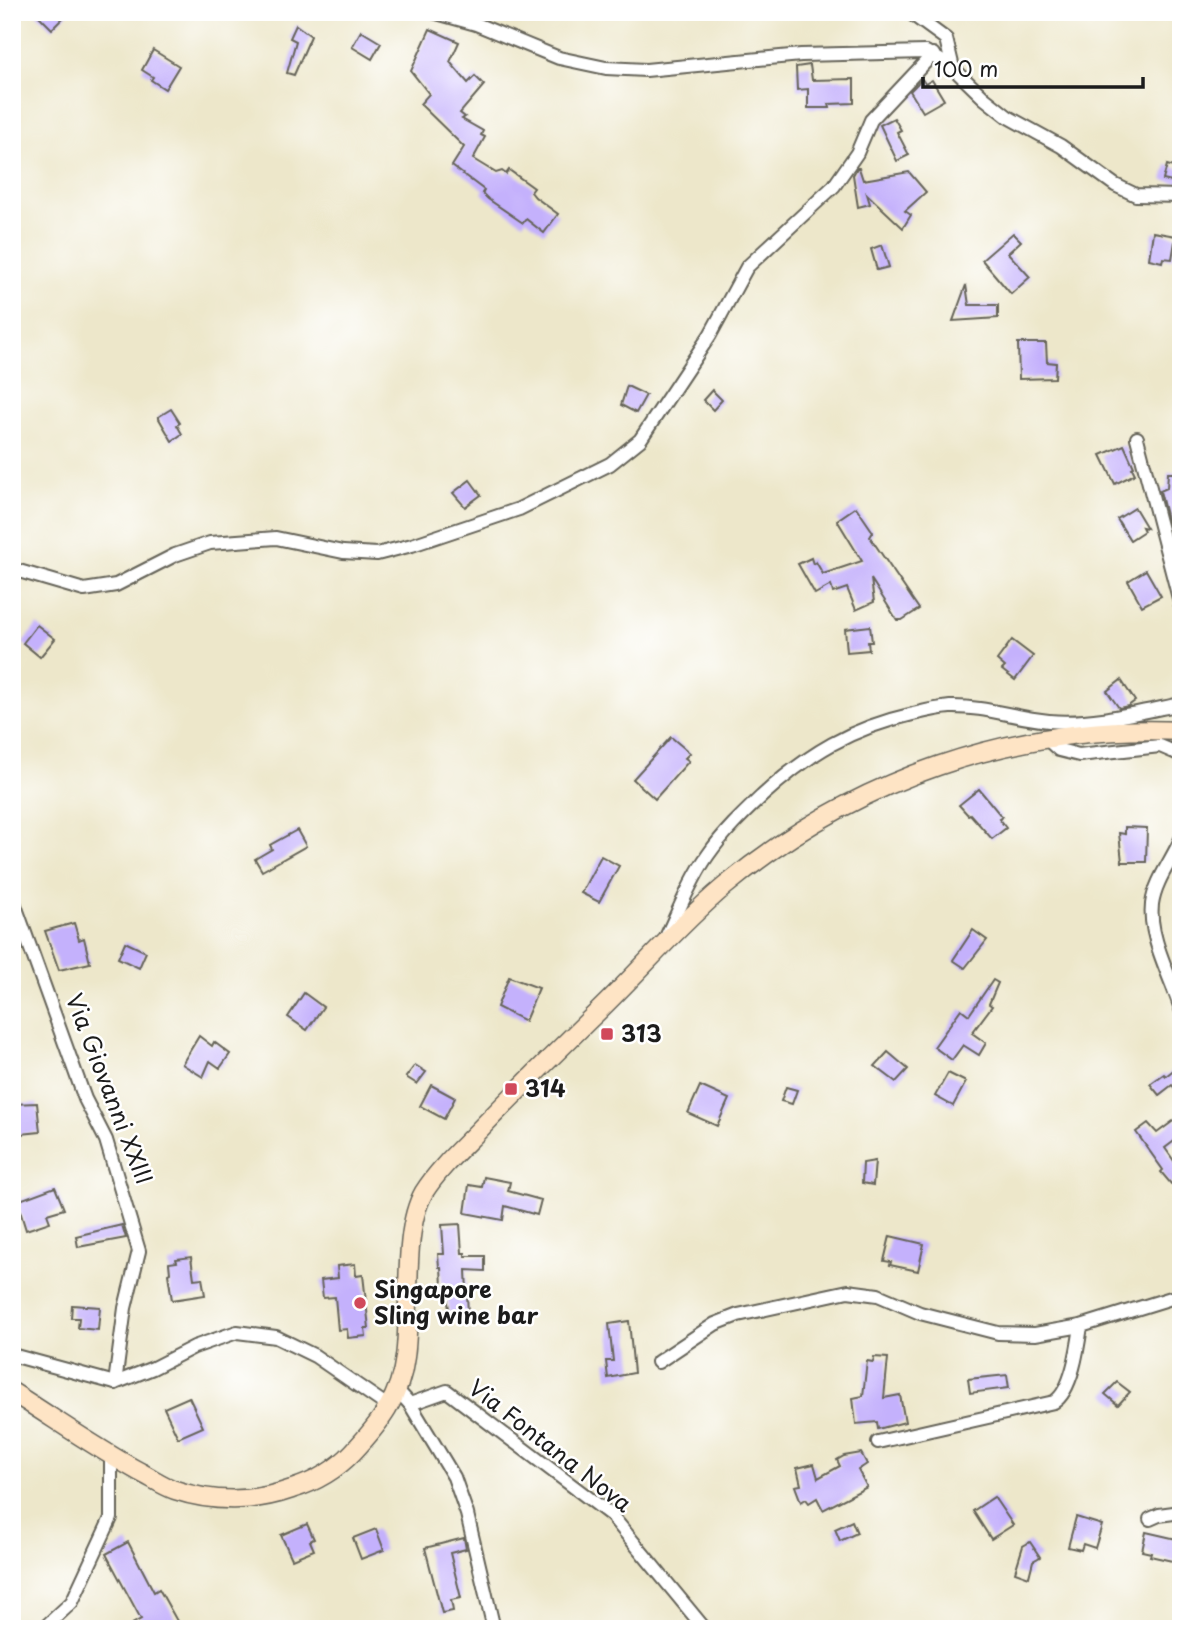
<svg xmlns="http://www.w3.org/2000/svg" width="1193" height="1641" font-family="'Playpen Sans',sans-serif">
	<style>
		.building { fill: #c4b1fc }
		.lines { fill: none; stroke-linecap: round; stroke-linejoin: round }
		.minor-casing { stroke: #656359; stroke-width: 16 }
		.secondary-casing { stroke: #656359; stroke-width: 21 }
		.minor { stroke: #fff; stroke-width: 12 }
		.secondary { stroke: #fee4c5; stroke-width: 18 }
		.poi-dot { fill: #d1495b; stroke: #fff; stroke-width: 2.5 }
		.labels { text-anchor: middle; stroke-width: 5; stroke-linejoin: round; paint-order: stroke }
		.poi-label { font-size: 23px; font-weight: bold; fill: #1c1c1c; stroke: #fff; text-anchor: start }
		.street-label { font-size: 23px; fill: #1c1c1c; stroke: #fff }
	</style>
	<rect width="100%" height="100%" fill="#fff"/>
	<filter id="ink" filterUnits="userSpaceOnUse"><feTurbulence type="fractalNoise" baseFrequency=".0143" numOctaves="2"/><feDisplacementMap in="SourceGraphic" scale="14" xChannelSelector="R" yChannelSelector="G"/><feConvolveMatrix kernelMatrix="1 2 1 2 8 2 1 2 1" color-interpolation-filters="sRGB"/></filter>
	<filter id="wash" filterUnits="userSpaceOnUse"><feTurbulence type="fractalNoise" baseFrequency=".00686" numOctaves="4" result="noise"/><feDisplacementMap in="SourceGraphic" scale="28" xChannelSelector="R" yChannelSelector="G"/><feGaussianBlur stdDeviation="1.57" result="paint"/><feColorMatrix in="noise" values="0 0 0 0 0 0 0 0 0 0 0 0 0 0 0 0 0 1.4 0 .05"/><feComposite in="paint" operator="in"/></filter>
	<g filter="url(#wash)">
		<rect width="100%" height="100%" fill="#ede7ca"/>
		<g id="blocks">
			<!-- building -->
			<g class="building">
				<polygon points="35,12 69,12 52,29"/>
				<polygon points="296,25 311,36 294,75 287,73 296,41 290,38"/>
				<polygon points="430,29 459,42 450,62 468,83 475,76 484,85 460,113 465,117 462,119 483,131 481,135 485,137 473,159 496,173 502,171 506,174 509,170 534,188 531,192 535,197 558,214 544,233 526,219 523,223 488,199 482,193 484,190 452,166 464,147 420,104 429,94 411,71"/>
				<polygon points="361,31 381,43 372,59 352,47"/>
				<polygon points="153,50 179,66 165,89 151,80 153,77 142,70"/>
				<polygon points="810,65 812,80 854,79 854,103 829,104 830,108 808,108 808,89 797,90 796,67"/>
				<polygon points="922,79 925,84 932,80 944,100 923,112 910,91"/>
				<polygon points="894,118 901,130 897,132 909,155 897,161 880,125"/>
				<polygon points="1167,165 1181,169 1181,184 1163,180"/>
				<polygon points="857,168 859,168 863,180 909,172 926,192 905,211 911,215 903,228 867,194 870,204 858,207 853,175"/>
				<polygon points="1153,232 1176,236 1172,259 1163,258 1162,262 1149,259"/>
				<polygon points="1013,233 1021,241 1008,253 1030,277 1011,294 982,260"/>
				<polygon points="882,245 889,267 877,270 871,249"/>
				<polygon points="966,285 969,305 998,305 998,318 953,321"/>
				<polygon points="1018,343 1046,343 1047,362 1056,363 1055,378 1019,379"/>
				<polygon points="627,386 646,395 636,413 621,405"/>
				<polygon points="712,390 722,400 713,410 703,400"/>
				<polygon points="171,409 180,423 177,425 182,434 172,441 158,417"/>
				<polygon points="1124,445 1134,467 1132,468 1135,474 1115,484 1101,455"/>
				<polygon points="1168,473 1181,473 1181,520 1168,523 1160,491 1167,488"/>
				<polygon points="470,480 481,495 465,507 453,493"/>
				<polygon points="856,507 873,532 870,537 919,609 902,620 897,620 871,579 874,602 856,610 847,588 833,593 831,585 815,594 798,564 811,558 813,564 816,562 823,574 862,561 837,520"/>
				<polygon points="1135,508 1147,528 1142,527 1144,531 1130,540 1117,519"/>
				<polygon points="1146,570 1161,596 1142,606 1128,581"/>
				<polygon points="37,625 55,639 40,657 23,643"/>
				<polygon points="870,626 872,642 868,642 869,650 847,652 845,629"/>
				<polygon points="1012,640 1033,656 1015,680 1002,670 1005,667 997,660"/>
				<polygon points="1121,680 1135,701 1128,706 1119,708 1107,691"/>
				<polygon points="671,737 690,753 685,758 689,761 655,799 633,779"/>
				<polygon points="979,789 1002,817 999,819 1006,828 992,839 970,814 968,815 959,805"/>
				<polygon points="1125,827 1147,828 1146,862 1122,862 1119,833 1125,834"/>
				<polygon points="297,830 306,846 262,871 255,859 272,849 270,845"/>
				<polygon points="601,856 619,866 599,902 581,893"/>
				<polygon points="74,923 79,940 84,938 90,963 59,970 45,931"/>
				<polygon points="973,930 987,940 965,968 953,960"/>
				<polygon points="125,942 146,952 139,968 118,958"/>
				<polygon points="509,977 539,988 525,1021 497,1007"/>
				<polygon points="993,980 998,983 989,1004 992,1006 972,1033 986,1043 979,1055 963,1045 952,1060 934,1047 961,1009 969,1015"/>
				<polygon points="304,993 323,1007 307,1030 288,1017"/>
				<polygon points="199,1036 212,1046 214,1042 230,1054 220,1068 210,1061 203,1077 182,1064"/>
				<polygon points="888,1052 908,1069 896,1082 875,1066"/>
				<polygon points="1181,1064 1181,1095 1172,1085 1159,1095 1150,1084 1164,1074 1166,1076"/>
				<polygon points="415,1065 426,1072 417,1084 406,1077"/>
				<polygon points="948,1073 966,1082 953,1106 935,1096"/>
				<polygon points="431,1085 455,1098 444,1119 420,1106"/>
				<polygon points="700,1086 729,1099 717,1126 688,1113"/>
				<polygon points="786,1087 797,1090 792,1104 781,1101"/>
				<polygon points="37,1103 40,1132 12,1135 12,1104"/>
				<polygon points="1176,1119 1181,1126 1181,1136 1165,1148 1181,1171 1181,1177 1171,1184 1161,1172 1163,1170 1136,1132 1148,1123 1157,1133"/>
				<polygon points="875,1161 873,1185 862,1183 863,1163"/>
				<polygon points="484,1177 510,1182 508,1191 541,1200 537,1215 505,1206 503,1220 465,1213 469,1185 482,1187"/>
				<polygon points="55,1187 64,1209 47,1214 50,1222 26,1230 17,1201"/>
				<polygon points="460,1224 462,1253 465,1253 465,1256 485,1256 485,1271 466,1270 468,1315 450,1314 445,1286 442,1286 441,1267 439,1267 438,1254 444,1254 442,1225"/>
				<polygon points="122,1225 126,1238 78,1247 76,1236"/>
				<polygon points="890,1236 924,1244 918,1271 890,1265 891,1262 884,1261"/>
				<polygon points="191,1257 194,1279 202,1278 205,1295 172,1300 168,1274 170,1273 169,1263 177,1262 176,1259"/>
				<polygon points="355,1264 356,1276 363,1275 369,1328 365,1328 366,1336 348,1338 347,1329 338,1330 335,1297 323,1298 321,1280 338,1278 337,1266"/>
				<polygon points="72,1305 100,1307 98,1330 78,1328 79,1318 71,1318"/>
				<polygon points="629,1321 634,1373 608,1378 606,1361 613,1361 609,1324"/>
				<polygon points="874,1357 888,1358 884,1398 900,1395 905,1422 878,1429 877,1422 856,1424 853,1398 863,1396 867,1361 873,1362"/>
				<polygon points="1007,1375 1009,1388 970,1393 968,1379"/>
				<polygon points="1117,1382 1130,1392 1118,1405 1105,1394"/>
				<polygon points="189,1397 203,1427 178,1438 164,1408"/>
				<polygon points="861,1453 867,1464 858,1470 867,1487 823,1510 817,1498 809,1503 806,1499 801,1502 795,1486 801,1485 797,1468 814,1464 818,1478 840,1466 837,1460 844,1456"/>
				<polygon points="994,1497 1013,1525 991,1539 973,1511"/>
				<polygon points="1076,1517 1102,1525 1095,1548 1083,1544 1081,1550 1068,1547"/>
				<polygon points="852,1521 857,1533 840,1541 835,1529"/>
				<polygon points="307,1524 314,1539 310,1541 314,1550 292,1559 281,1535"/>
				<polygon points="376,1529 384,1550 361,1559 353,1538"/>
				<polygon points="1146,1532 1181,1540 1181,1563 1150,1556 1151,1553 1142,1551"/>
				<polygon points="464,1538 466,1549 450,1553 461,1598 451,1600 453,1611 442,1613 425,1548"/>
				<polygon points="128,1542 154,1592 159,1589 177,1621 163,1629 123,1629 141,1619 106,1554"/>
				<polygon points="1030,1542 1040,1557 1033,1561 1029,1577 1015,1572 1023,1546"/>
			</g>
		</g>
	</g>
	<g filter="url(#ink)">
		<use href="#blocks" fill-opacity="0" stroke="#656359" stroke-width="2"/>
		<g class="lines">
			<!-- minor casing -->
			<g class="minor-casing">
				<g id="minor">
					<polyline points="433,12 476,24 559,58 606,68 646,70 801,55 926,52 953,68 984,98 1008,117 1061,146 1115,185 1136,195 1181,196"/>
					<polyline points="909,12 946,39 953,68"/>
					<polyline points="1137,438 1181,606"/>
					<polyline points="12,569 84,590 116,585 175,555 210,543 276,538 343,552 377,554 412,545 519,509 610,464 640,440 710,335 747,267 834,186 857,153 871,120 933,54"/>
					<polyline points="1047,739 1059,750 1079,755 1160,746 1181,755"/>
					<path d="M1181,839C1172,860 1155,881 1152,904C1148,937 1171,977 1181,1009"/>
					<polyline points="12,897 85,1099 106,1140 139,1251 125,1308 115,1383"/>
					<path d="M667,935C680,908 691,879 708,855C724,832 742,815 762,796C809,753 851,728 913,714C925,711 938,708 950,707C984,706 1015,718 1049,721C1090,725 1141,712 1181,704"/>
					<polyline points="12,1355 115,1383 153,1368 194,1347 237,1332 276,1337 315,1356 389,1407"/>
					<polyline points="658,1362 715,1324 738,1315 848,1291 878,1295 920,1313 998,1333 1035,1334 1081,1326"/>
					<polyline points="397,1390 410,1404 447,1391 611,1515 705,1629"/>
					<polyline points="410,1404 454,1477 467,1514 494,1629"/>
					<path d="M878,1442L1054,1402C1072,1391 1078,1347 1081,1326L1181,1295"/>
					<polyline points="1150,1519 1159,1515 1181,1512"/>
					<polyline points="43,1629 72,1602 111,1518 111,1456"/>
				</g>
			</g>
			<!-- secondary casing -->
			<g class="secondary-casing">
				<path id="secondary" d="M12,1392C55,1419 96,1448 140,1472C152,1478 163,1486 175,1490C214,1503 255,1502 292,1489C315,1482 336,1470 353,1452C380,1423 400,1398 405,1357C412,1309 401,1232 424,1192C439,1168 463,1147 482,1127C517,1091 553,1055 589,1020C635,977 676,927 725,886C852,780 1015,723 1181,731"/>
			</g>
			<!-- minor -->
			<use href="#minor" class="minor"/>
			<!-- secondary -->
			<use href="#secondary" class="secondary"/>
		</g>
	</g>
	<!-- markers -->
	<g class="poi-dot">
		<rect x="600" y="1027" width="14" height="14" rx="3.5"/>
		<rect x="504" y="1082" width="14" height="14" rx="3.5"/>
		<circle cx="360" cy="1303" r="7"/>
	</g>
	<g class="labels">
		<!-- poi labels -->
		<g class="poi-label">
			<text x="621" y="1042">313</text>
			<text x="525" y="1097">314</text>
			<text x="374" y="1298">Singapore<tspan x="374" dy="26">Sling wine bar</tspan></text>
		</g>
		<!-- street labels -->
		<g class="street-label">
			<text transform="translate(109 1089) rotate(69)" y="8">Via Giovanni XXIII</text>
			<text transform="translate(550 1446) rotate(38)" y="8">Via Fontana Nova</text>
		</g>
	</g>
	<!-- margin -->
	<rect width="1193" height="1641" fill="none" stroke="#fff" stroke-width="42"/>
	<!-- scale -->
	<path d="M923 77v10h220v-10" fill="none" stroke="#1c1c1c" stroke-width="3.5"/>
	<text x="934" y="77" font-size="21" fill="#1c1c1c" stroke="#ffffff" stroke-width="5" paint-order="stroke">100 m</text>
</svg>
